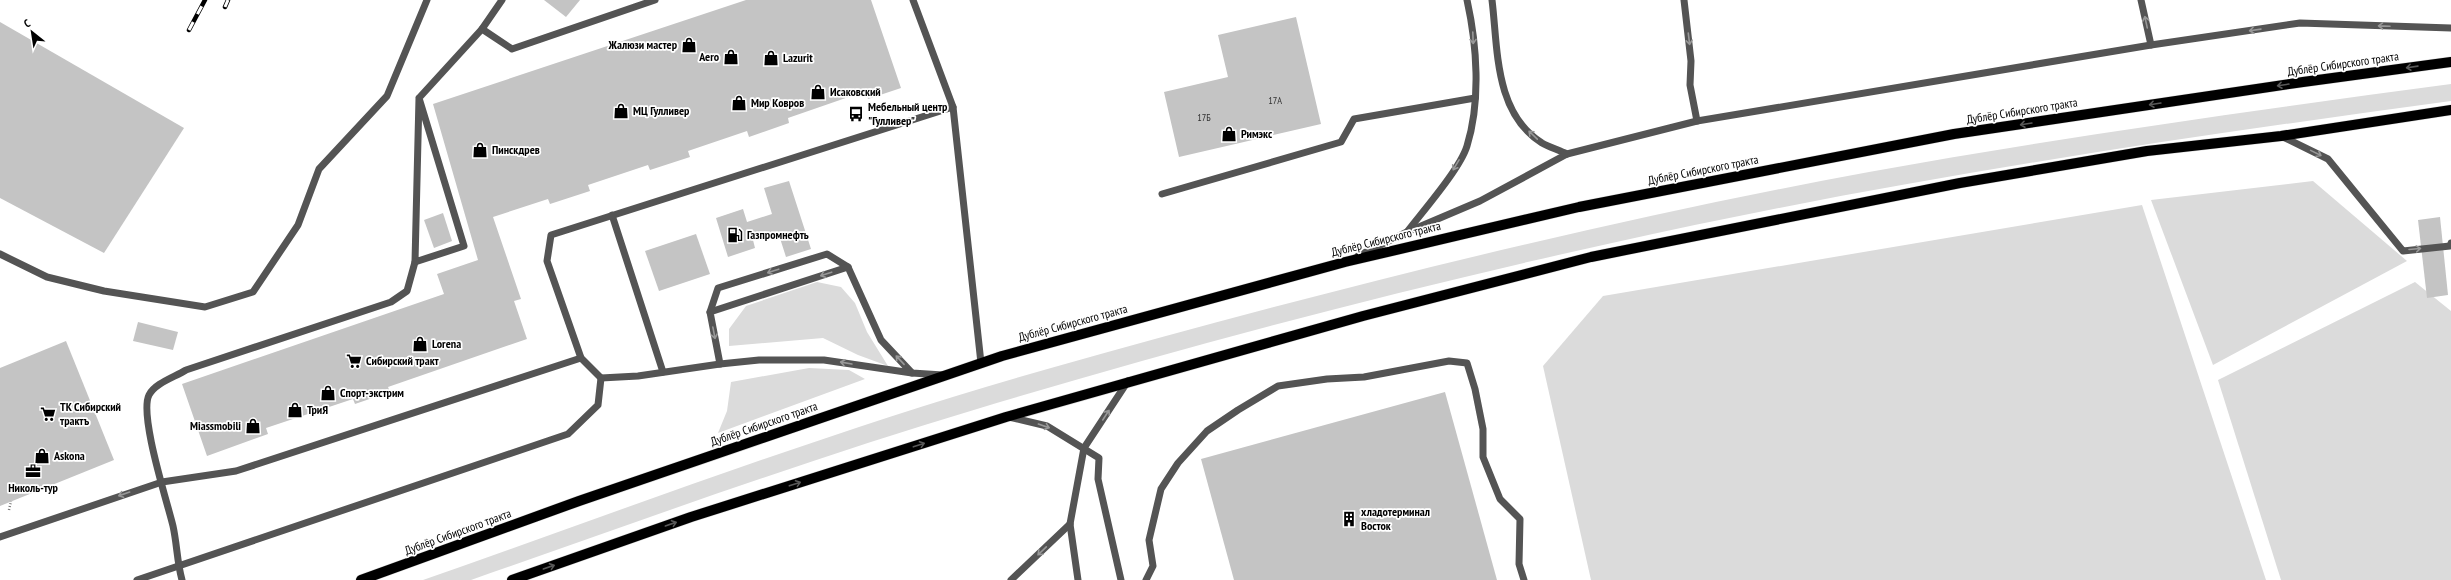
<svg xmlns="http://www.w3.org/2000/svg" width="2451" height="580" font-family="'PT Sans Narrow',sans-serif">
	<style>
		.green { fill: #dbdbdb }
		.building { fill: #c4c4c4 }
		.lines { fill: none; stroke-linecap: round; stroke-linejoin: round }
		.primary-casing { stroke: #dbdbdb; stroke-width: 11 }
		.path { stroke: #767676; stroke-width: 2.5; stroke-dasharray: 1 2; stroke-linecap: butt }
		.service { stroke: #545454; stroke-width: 7 }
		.primary { stroke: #000; stroke-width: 10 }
		.rail-casing { stroke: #000; stroke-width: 4.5 }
		.rail { stroke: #fff; stroke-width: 3; stroke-dasharray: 9; stroke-linecap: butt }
		.oneway { stroke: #989898 }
		.oneway2 { stroke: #595959 }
		.labels { text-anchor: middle; stroke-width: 3.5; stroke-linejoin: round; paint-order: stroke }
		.number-label { font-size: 10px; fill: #313131 }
		.poi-label { font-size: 12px; font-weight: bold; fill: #000; stroke: #fff; text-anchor: start }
		.street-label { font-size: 12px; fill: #000; stroke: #fff }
	</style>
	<rect width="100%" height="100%" fill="#fff"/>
	<!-- green -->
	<g class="green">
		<path d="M2451,84V101C2170,139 1889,181 1612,243C1398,290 1186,346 977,409C807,460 639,521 471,580H423C631,507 838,428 1051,368C1320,292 1593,223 1869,172C2062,137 2256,110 2451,84Z"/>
		<polygon points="2313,181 2407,261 2213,365 2151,200"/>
		<polygon points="2142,205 2266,580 1591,580 1543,366 1603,296"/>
		<polygon points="817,282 841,287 855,303 867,332 888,366 858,355 823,338 729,346 729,329 746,306"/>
		<polygon points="2415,282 2451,311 2451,580 2281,580 2218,380"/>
		<polygon points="809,368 849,370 865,379 718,433 727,411 731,382"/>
	</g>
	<!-- building -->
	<g class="building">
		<polygon points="544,0 580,0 566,17"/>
		<polygon points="746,0 871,0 901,88 868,99 866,91 788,118 789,123 749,137 747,131 688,151 690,157 650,170 648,165 588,185 590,191 550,204 548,199 493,217 521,299 514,301 527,339 388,387 390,392 355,404 353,399 266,428 268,434 207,456 182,384 444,294 437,274 478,260 433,104"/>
		<polygon points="1296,17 1321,124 1179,157 1164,92 1228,77 1218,35"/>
		<polygon points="0,22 184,128 104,253 0,198"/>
		<polygon points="789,181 811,249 786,257 778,232 753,240 755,248 728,257 716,218 743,209 747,222 772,214 764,188"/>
		<polygon points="443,213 452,241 434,248 424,220"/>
		<polygon points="2440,217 2448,295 2427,298 2418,220"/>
		<polygon points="696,234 710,274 659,291 645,251"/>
		<polygon points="138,322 178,332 173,350 133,341"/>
		<polygon points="66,341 114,460 0,506 0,368"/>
		<polygon points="1445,392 1497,580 1234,580 1201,459"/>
	</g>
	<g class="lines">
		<!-- primary casing -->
		<g class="primary-casing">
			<g id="primary">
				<polyline points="361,580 579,501 1002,356 1345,262 1579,207 1954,134 2303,82 2451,62"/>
				<polyline points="512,580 691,517 1006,417 1363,316 1591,257 1960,183 2147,151 2281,136 2451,110"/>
			</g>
		</g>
		<!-- path -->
		<polyline class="path" points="9,510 11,501"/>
		<!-- service -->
		<g class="service">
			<polyline points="913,0 953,107 981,363"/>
			<path d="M1492,0C1498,48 1494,113 1542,143C1549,147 1559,150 1567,154"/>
			<polyline points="1684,0 1691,61 1690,85 1697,121"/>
			<polyline points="2141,0 2151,45"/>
			<polyline points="482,29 512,49 655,0"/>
			<polyline points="419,98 464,246 415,262 419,98 482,29 502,0"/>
			<polyline points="2281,136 2328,159 2403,251 2450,246 2451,243"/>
			<polyline points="1162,194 1341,142 1354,119 1475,98"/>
			<polyline points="612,215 663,372"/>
			<path d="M1407,232C1423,211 1460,169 1467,146C1481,101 1477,45 1467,0"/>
			<polyline points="0,254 47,277 104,291 205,307 253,292 298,225 319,169 387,96 427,0"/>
			<polyline points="1358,256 1407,232 1480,201 1567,154 1697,121 2151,45 2300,23 2451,28"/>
			<polyline points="710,312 718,288 827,254 848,267"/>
			<polyline points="720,364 710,312 848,267 881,340 912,373 943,375"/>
			<polyline points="912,373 824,360 759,360 720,364 638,376 601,378 581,358 547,261 551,235 953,107"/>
			<polyline points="1009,417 1047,426 1099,458 1098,479 1121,580"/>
			<polyline points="0,537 162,482 236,471 581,358"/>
			<polyline points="137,580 568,434 598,405 601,378"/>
			<path d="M182,580C177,562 177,544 173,526C167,501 139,415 149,395C155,383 175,377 186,370L391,302L407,291L415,262"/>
			<polyline points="1011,580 1070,524"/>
			<polyline points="1078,580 1070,524 1084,448 1128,381"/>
			<polyline points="1146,580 1153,566 1149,540 1161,489 1178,463 1207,431 1238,410 1278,386 1327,379 1364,377 1449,361 1467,363 1475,389 1483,429 1483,457 1500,499 1520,519 1519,564 1524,580"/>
		</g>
		<!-- primary -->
		<use href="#primary" class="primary"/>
		<!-- rail casing -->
		<g class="rail-casing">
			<g id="rail">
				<polyline points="225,7 228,0"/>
				<polyline points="189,30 205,0"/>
			</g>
		</g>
		<!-- rail -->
		<use href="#rail" class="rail"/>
	</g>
	<!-- one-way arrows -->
	<defs><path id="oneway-shaft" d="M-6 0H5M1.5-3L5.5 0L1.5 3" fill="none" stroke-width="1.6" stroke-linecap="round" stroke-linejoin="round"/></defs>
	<g class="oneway">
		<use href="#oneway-shaft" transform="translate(2146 22) rotate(-102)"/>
		<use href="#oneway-shaft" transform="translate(2384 26) rotate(-178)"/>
		<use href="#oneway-shaft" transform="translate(2255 30) rotate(172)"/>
		<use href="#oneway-shaft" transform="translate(1473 38) rotate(88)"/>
		<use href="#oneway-shaft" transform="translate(1689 39) rotate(83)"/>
		<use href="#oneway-shaft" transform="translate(1533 135) rotate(-136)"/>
		<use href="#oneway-shaft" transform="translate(2316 153) rotate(26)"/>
		<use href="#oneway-shaft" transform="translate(1456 165) rotate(121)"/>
		<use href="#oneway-shaft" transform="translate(2415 249) rotate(-5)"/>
		<use href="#oneway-shaft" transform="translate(773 271) rotate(162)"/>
		<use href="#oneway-shaft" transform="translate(826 274) rotate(162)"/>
		<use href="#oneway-shaft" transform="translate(714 333) rotate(79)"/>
		<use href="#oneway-shaft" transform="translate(900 360) rotate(-133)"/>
		<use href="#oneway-shaft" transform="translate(846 363) rotate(-170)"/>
		<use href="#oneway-shaft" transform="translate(1106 415) rotate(-57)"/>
		<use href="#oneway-shaft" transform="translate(1044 426) rotate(19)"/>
		<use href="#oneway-shaft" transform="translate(124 494) rotate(161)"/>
		<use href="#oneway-shaft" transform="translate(1042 551) rotate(136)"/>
	</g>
	<g class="oneway2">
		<use href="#oneway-shaft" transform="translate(2412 67) rotate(172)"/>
		<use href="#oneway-shaft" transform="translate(2283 85) rotate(171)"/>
		<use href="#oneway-shaft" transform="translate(2155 104) rotate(171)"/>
		<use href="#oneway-shaft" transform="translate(2026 124) rotate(171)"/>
		<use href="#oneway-shaft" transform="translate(919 445) rotate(-18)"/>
		<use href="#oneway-shaft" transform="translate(795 484) rotate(-18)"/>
		<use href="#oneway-shaft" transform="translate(671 524) rotate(-19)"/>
		<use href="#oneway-shaft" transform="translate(549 567) rotate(-19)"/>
	</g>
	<!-- icons -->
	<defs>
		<g id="shop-bare" transform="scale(1.2)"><path d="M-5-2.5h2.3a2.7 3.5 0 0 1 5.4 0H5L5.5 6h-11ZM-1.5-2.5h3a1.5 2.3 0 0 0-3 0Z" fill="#000" stroke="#fff" stroke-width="2.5" paint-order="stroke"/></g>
		<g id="bus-bare" transform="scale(1.2)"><path d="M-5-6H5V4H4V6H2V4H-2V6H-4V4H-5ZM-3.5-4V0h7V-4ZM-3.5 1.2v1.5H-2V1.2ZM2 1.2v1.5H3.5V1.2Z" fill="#000" stroke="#fff" stroke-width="2.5" paint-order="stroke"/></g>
		<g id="fuel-bare" transform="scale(1.2)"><path d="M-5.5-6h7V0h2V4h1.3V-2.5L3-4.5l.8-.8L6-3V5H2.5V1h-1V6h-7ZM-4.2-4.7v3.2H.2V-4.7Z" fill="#000" stroke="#fff" stroke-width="2.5" paint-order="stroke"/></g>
		<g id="supermarket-bare" transform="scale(1.2)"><path d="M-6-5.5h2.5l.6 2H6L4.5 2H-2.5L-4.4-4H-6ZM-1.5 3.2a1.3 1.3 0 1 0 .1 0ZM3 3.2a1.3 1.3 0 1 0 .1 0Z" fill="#000" stroke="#fff" stroke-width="2.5" paint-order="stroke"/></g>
		<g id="office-bare" transform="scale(1.2)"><path d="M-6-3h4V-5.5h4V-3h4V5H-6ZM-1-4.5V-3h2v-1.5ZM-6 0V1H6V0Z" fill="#000" stroke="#fff" stroke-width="2.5" paint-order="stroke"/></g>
		<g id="building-bare" transform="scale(1.2)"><path d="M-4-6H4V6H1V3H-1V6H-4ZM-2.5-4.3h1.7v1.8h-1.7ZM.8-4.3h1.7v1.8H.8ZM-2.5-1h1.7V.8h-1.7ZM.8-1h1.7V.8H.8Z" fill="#000" stroke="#fff" stroke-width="2.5" paint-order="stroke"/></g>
	</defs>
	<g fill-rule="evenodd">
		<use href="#shop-bare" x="689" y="45"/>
		<use href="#shop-bare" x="731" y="57"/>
		<use href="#shop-bare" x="771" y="58"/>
		<use href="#shop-bare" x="818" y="92"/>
		<use href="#shop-bare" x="739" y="103"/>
		<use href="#shop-bare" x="621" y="111"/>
		<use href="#bus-bare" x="856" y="114"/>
		<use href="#shop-bare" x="1229" y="134"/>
		<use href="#shop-bare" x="480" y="150"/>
		<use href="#fuel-bare" x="735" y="235"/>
		<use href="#shop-bare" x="420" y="344"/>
		<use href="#supermarket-bare" x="354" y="361"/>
		<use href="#shop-bare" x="328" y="393"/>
		<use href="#shop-bare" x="295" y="410"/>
		<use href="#supermarket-bare" x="48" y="414"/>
		<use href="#shop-bare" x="253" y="426"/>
		<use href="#shop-bare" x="42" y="456"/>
		<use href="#office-bare" x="33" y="471"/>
		<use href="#building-bare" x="1349" y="519"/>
	</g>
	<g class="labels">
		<!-- number labels -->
		<g class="number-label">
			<text x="1275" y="104">17А</text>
			<text x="1204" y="121">17Б</text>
		</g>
		<!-- poi labels -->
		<g class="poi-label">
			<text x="677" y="49" text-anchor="end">Жалюзи мастер</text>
			<text x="719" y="61" text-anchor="end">Aero</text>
			<text x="783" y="62">Lazurit</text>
			<text x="830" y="96">Исаковский</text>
			<text x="751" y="107">Мир Ковров</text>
			<text x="868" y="111">Мебельный центр<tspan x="868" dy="14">"Гулливер"</tspan></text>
			<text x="633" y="115">МЦ Гулливер</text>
			<text x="1241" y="138">Римэкс</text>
			<text x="492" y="154">Пинскдрев</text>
			<text x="747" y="239">Газпромнефть</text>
			<text x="432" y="348">Lorena</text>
			<text x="366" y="365">Сибирский тракт</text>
			<text x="340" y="397">Спорт-экстрим</text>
			<text x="60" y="411">ТК Сибирский<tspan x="60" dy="14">трактъ</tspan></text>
			<text x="307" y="414">ТриЯ</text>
			<text x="241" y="430" text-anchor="end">Miassmobili</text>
			<text x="54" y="460">Askona</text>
			<text x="33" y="492" text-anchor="middle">Николь-тур</text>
			<text x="1361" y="516">хладотерминал<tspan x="1361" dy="14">Восток</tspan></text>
		</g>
		<!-- street labels -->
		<g class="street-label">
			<text transform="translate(2343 64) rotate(-8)" y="4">Дублёр Сибирского тракта</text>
			<text transform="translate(2022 111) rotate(-9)" y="4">Дублёр Сибирского тракта</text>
			<text transform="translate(1703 170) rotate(-11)" y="4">Дублёр Сибирского тракта</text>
			<text transform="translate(1386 239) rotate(-14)" y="4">Дублёр Сибирского тракта</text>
			<text transform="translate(1073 323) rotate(-15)" y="4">Дублёр Сибирского тракта</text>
			<text transform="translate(764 424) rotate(-19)" y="4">Дублёр Сибирского тракта</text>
			<text transform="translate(458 532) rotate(-20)" y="4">Дублёр Сибирского тракта</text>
		</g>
	</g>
	<!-- north arrow -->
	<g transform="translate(32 32) rotate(330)" stroke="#ffffff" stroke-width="3" paint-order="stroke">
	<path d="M0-3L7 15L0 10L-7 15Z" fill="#000000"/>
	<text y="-6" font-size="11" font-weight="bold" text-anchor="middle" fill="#000000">С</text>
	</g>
</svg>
